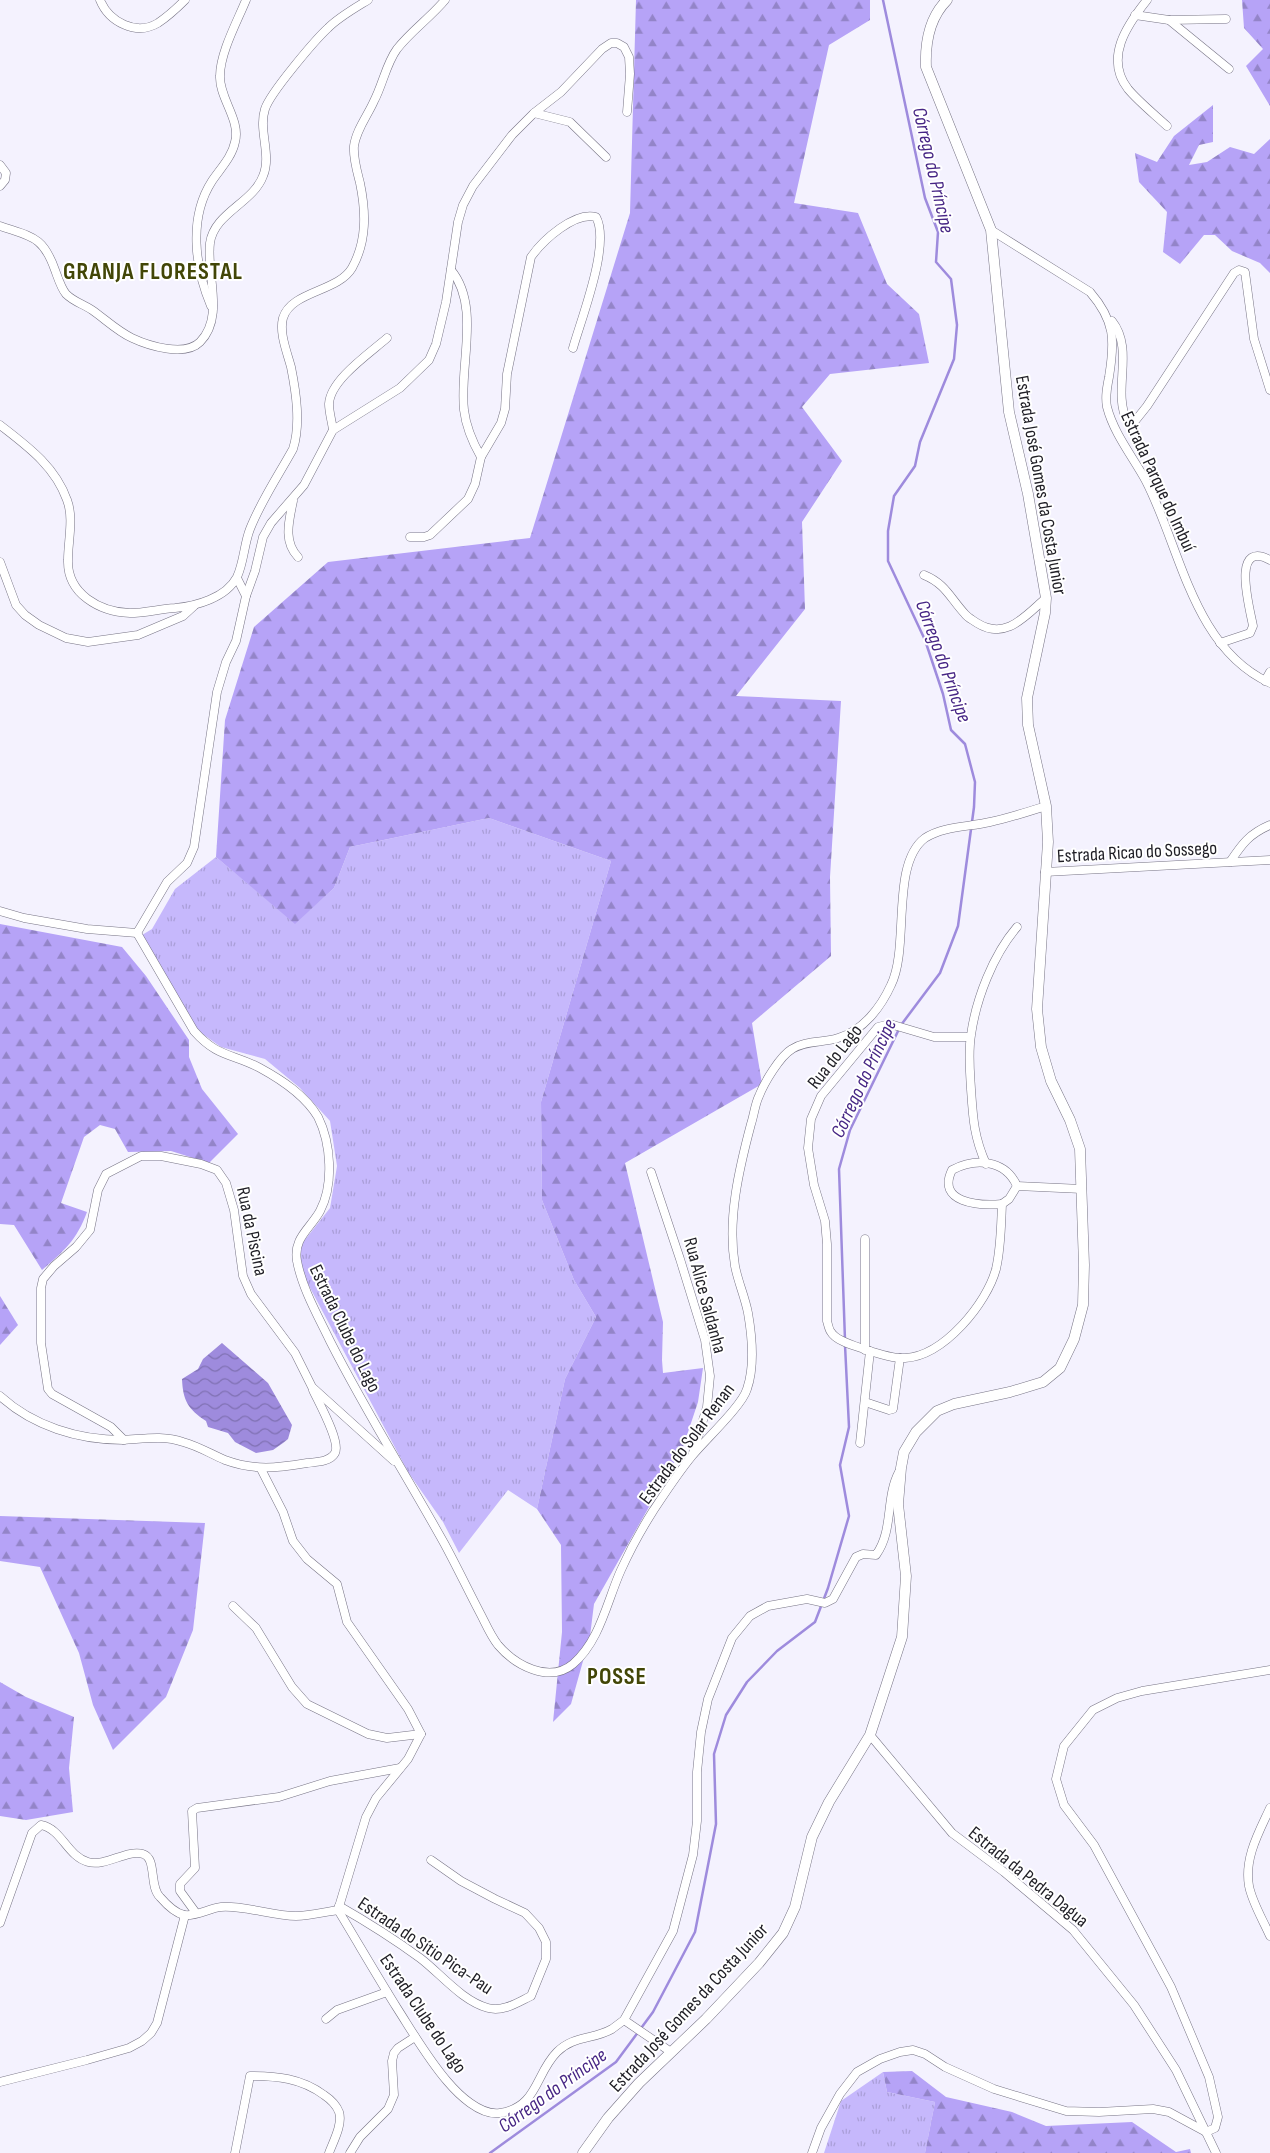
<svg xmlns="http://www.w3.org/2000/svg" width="1270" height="2153" font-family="'Sofia Sans Condensed',sans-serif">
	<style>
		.grass { fill: url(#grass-tufts) }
		.forest { fill: url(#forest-firs) }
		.water { fill: url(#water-waves) }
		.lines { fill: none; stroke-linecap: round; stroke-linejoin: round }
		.stream { stroke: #9e8bdd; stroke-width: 2.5 }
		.minor-casing { stroke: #777485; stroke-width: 9 }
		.tertiary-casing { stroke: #777485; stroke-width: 11 }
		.minor { stroke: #fff; stroke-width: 8 }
		.tertiary { stroke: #fff; stroke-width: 10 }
		.labels { text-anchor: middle; stroke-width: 4; stroke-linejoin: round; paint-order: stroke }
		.street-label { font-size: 19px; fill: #1f1e25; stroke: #fff }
		.water-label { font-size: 20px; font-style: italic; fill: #472685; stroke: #fff }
		.district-label { font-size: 24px; font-weight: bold; letter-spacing: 1px; fill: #424607; stroke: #fff }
	</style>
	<defs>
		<pattern id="grass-tufts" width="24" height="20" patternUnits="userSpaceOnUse" patternTransform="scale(1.25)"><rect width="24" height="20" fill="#c6b8fc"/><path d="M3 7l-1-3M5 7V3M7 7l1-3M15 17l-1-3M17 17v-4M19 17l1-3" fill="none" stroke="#aa9ed8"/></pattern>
		<pattern id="forest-firs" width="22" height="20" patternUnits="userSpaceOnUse" patternTransform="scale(1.25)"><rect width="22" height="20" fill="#b6a3f7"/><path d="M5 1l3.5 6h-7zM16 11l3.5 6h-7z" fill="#9384c8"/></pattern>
		<pattern id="water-waves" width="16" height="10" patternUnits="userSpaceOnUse" patternTransform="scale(1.25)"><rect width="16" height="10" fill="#9e8bdd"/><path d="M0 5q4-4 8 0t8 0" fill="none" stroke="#8071b3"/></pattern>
	</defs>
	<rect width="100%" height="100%" fill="#f4f2fe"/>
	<!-- grass -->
	<g class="grass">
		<polygon points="489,818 611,861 541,1102 542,1200 574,1280 596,1317 565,1379 537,1509 508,1490 459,1553 443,1522 408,1472 300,1269 300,1246 330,1208 337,1166 330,1121 300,1088 265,1059 221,1047 197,1030 142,935 152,929 175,889 216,857 295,923 334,888 350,847"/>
		<polygon points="883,2072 887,2092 935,2102 925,2153 824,2153 841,2101"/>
	</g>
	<!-- forest -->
	<g class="forest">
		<polygon points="636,0 870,0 870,20 829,45 794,203 858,213 887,284 919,314 929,363 830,374 802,407 842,461 802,522 805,609 736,696 841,701 830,877 831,956 752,1023 762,1084 625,1163 663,1322 662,1360 663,1373 703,1368 698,1402 683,1447 594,1604 590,1636 571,1704 553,1722 562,1632 561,1545 537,1509 565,1379 596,1317 574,1280 542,1200 541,1102 611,861 489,818 350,847 334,888 295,924 216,857 225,720 254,627 328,562 530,538 630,213"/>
		<polygon points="1242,0 1270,0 1270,106 1246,66 1263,49 1244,28"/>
		<polygon points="1213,105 1213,142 1199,145 1189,165 1207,162 1230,147 1254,154 1270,139 1270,273 1260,263 1232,251 1215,235 1204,235 1180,264 1163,252 1167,212 1139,182 1135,153 1157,162 1174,136"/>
		<path d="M0,924L122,947L146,976L189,1040V1057L202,1089L238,1134L209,1163L171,1151L128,1152L115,1129L100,1125L84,1137L61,1203L87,1212C77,1240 63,1252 42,1270L14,1225L0,1224Z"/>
		<polygon points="0,1296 18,1325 0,1345"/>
		<polygon points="0,1516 205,1523 193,1630 166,1697 113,1750 93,1705 79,1653 40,1567 0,1561"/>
		<polygon points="0,1682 26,1697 74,1717 69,1768 73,1812 26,1820 0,1816"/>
		<polygon points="912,2071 946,2097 1012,2112 1046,2126 1132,2122 1176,2152 1190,2149 1191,2153 925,2153 935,2102 887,2092 883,2072"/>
	</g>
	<!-- water -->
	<path class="water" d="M222,1343L268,1383L292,1425L288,1439L283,1443L273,1450L256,1453L235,1442L228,1433L208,1427L206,1421C188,1409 183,1401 182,1379L198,1369L203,1359Z"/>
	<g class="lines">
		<!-- stream -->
		<g class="stream">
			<polyline points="845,1340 839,1169 850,1130 901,1025 940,973 958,926 974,807 975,782 965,744 951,730 943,694 925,640 888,561 888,531 894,496 915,466 920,442 954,359 957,325 951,279 936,262 938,232 925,198 883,0"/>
			<polyline points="490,2153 616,2062 653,2012 695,1932 716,1824 714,1754 726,1715 747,1682 777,1651 815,1622 828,1588 849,1516 840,1465 849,1427 845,1345"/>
		</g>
		<!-- minor casing -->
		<g class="minor-casing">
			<g id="minor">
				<path d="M100,0C109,22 136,36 158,23C167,17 177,8 185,0"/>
				<path d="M1147,0C1127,25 1104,58 1128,89C1139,102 1154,114 1167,126"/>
				<polyline points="1135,15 1169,20 1229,69"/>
				<polyline points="1169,20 1226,19"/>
				<polyline points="534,113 570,122 606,157"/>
				<polyline points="0,165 6,173 5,180 0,186"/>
				<path d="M0,226C32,237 43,236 55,270C58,278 61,288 66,294C74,302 83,304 92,310C105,319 117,331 132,338C149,346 185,357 200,342C225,317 206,274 210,243C214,213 253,203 263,176C272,155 258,130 265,109C270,93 315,40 328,28C339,17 355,8 368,0"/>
				<path d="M991,230L1090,292C1115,321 1115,340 1109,377C1107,387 1105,397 1107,407C1114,434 1133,457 1146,481C1181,549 1193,648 1270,683"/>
				<path d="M451,270C481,306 459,366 464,410C466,427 473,443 481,457L501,423L505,409L507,374L531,257C543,240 575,211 596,217C611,244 581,319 573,348"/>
				<path d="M211,306C195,268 188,218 212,181C220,169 232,157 235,142C241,120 219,98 220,76C220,53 237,22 246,0"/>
				<path d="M1112,321C1135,350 1112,390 1127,421H1135L1147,406L1234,273L1239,270L1245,272L1254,339L1270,390"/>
				<path d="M0,425C27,446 55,466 67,500C74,518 68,541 68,560C67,594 100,612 130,613C144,613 160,609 175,608C196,606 226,598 237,577C244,562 244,544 250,529C261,501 278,476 293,449C301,424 296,392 291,367C287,352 279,333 283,318C291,291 338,292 352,268C367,241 366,212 360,183C357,171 353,158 354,146C356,130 368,115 374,101C383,84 386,64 397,49C411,31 431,17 445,0"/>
				<path d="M333,430C332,422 329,412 329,404C330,380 370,353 387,338"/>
				<path d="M293,501C289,521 283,541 298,557"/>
				<polyline points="410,537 424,537 430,535 468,499 475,484 481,457"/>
				<polyline points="0,562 16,605 25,615 39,625 66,638 88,642 138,635 183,616 194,606"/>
				<path d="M924,575C946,584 950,598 965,614C968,618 973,620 977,623C1006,641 1025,616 1046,598"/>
				<polyline points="246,596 255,571 263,537 271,523 304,485 333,430 400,388 429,360 436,344 446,302 458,222 463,205 473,186 512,135 534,113 561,92 602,49 611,43 617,43 624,47 629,57 630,74 627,112"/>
				<path d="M1220,643L1250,633L1253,626C1250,609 1230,539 1270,560"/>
				<polyline points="1265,681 1270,672"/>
				<path d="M1230,862C1242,844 1249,834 1270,825"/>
				<polyline points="1045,872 1270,860"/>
				<polyline points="0,911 24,918 87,929 137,933 167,882 187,863 194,847 217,692 226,662 236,641 246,596 237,578"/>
				<path d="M137,933L194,1031C218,1058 232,1053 260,1068C282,1080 305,1095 318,1117C331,1143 334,1185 320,1211C310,1229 293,1238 297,1261C302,1288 318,1316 330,1341C365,1410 406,1475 444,1543C456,1565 467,1588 479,1611C485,1622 490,1635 498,1645C515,1665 549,1684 573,1664C600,1641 607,1601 621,1570C630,1550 641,1530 653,1511C665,1493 678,1473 692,1456C705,1440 742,1406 747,1389C755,1366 752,1336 748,1313C745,1297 738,1282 735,1266C727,1220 739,1169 751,1124C754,1115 755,1104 759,1096C764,1083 780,1056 792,1049C806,1040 823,1043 838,1038C863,1031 881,1007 891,985C910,947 890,864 925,838C943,826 969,827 990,822C1009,818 1027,812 1046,806"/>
				<path d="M970,1037H934L890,1024L878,1027L821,1096L811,1119L808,1148L814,1185L825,1221L827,1244V1321C828,1324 829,1330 831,1332C836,1341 855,1346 864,1349C876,1353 893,1359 905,1358C944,1356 987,1303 996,1269C1001,1248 1001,1225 1002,1204L1009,1199L1017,1186L1082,1189"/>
				<path d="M986,1164C974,1137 973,1119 971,1089C970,1072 968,1053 971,1035C976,999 993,955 1017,927"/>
				<polyline points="651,1172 680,1259 705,1340 710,1376 707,1407 693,1453"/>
				<path d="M1002,1204C979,1206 936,1203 952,1170C975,1158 1005,1159 1017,1186"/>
				<polyline points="865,1239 865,1350"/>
				<path d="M0,1396C33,1426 78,1440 123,1440C143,1439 163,1435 183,1442C198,1446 211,1454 225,1460C255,1471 277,1468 307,1463C316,1462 330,1462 335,1453C341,1442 319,1403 313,1390"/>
				<polyline points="865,1402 889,1410 893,1409 900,1358"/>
				<polyline points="124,1440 111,1427 52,1394 48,1389 41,1343 41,1288 43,1279 54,1266 76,1247 90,1230 98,1190 106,1174 141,1156 161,1156 201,1164 217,1170 226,1183 234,1210 243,1276 251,1294 295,1353 312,1387 394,1461"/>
				<polyline points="860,1443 870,1351"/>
				<path d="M261,1469L283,1512L293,1541L307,1559L337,1584L347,1622L408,1709L421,1734L408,1759L376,1798L366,1817L338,1910C358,1943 377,1976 397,2008C413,2033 428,2059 447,2081C458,2094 480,2116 500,2113C538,2107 535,2074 557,2052C574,2035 593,2040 612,2029C616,2026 620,2023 624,2020L673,1931L693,1855L697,1821V1772L701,1732L708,1699L732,1638L750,1616L768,1606L807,1599L825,1603L833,1599L856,1557L863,1554L876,1555C894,1530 885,1498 899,1472"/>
				<polyline points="233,1606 256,1628 292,1687 307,1704 368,1734 387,1738 421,1734"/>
				<polyline points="870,1735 952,1833 1004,1872 1073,1930 1134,2005 1176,2070 1216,2153"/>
				<path d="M1270,1808C1259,1832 1244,1858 1249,1886C1252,1902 1263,1920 1270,1936"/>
				<path d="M339,1906C367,1922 394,1939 420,1958C441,1974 462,2001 488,2008C504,2012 518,2002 531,1996L546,1959V1942L539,1928L525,1913L495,1899L461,1881L431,1860"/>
				<polyline points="196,1913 180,1891 180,1884 195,1868 192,1811 197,1808 279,1797 330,1781 400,1768"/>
				<path d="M0,1923L32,1833L41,1825C62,1829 67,1856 88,1862C106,1867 127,1849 143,1854C157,1858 149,1887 160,1897C166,1904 175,1913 184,1915C195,1917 210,1908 221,1907C243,1905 273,1916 296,1916C310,1916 324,1912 338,1910"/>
				<polyline points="326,2019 337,2010 387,1992"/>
				<polyline points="624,2020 671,2052"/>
				<polyline points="0,2082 87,2060 129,2048 142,2041 151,2033 157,2023 185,1915"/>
				<path d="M235,2153L250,2076C277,2076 301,2078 324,2095C330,2099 336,2104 339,2112C343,2124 333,2142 329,2153"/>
				<polyline points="350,2153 360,2137 388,2109 394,2095 392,2061 394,2053 398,2048 415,2037"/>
				<polyline points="812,2153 821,2128 840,2094 857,2072 880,2059 900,2052 913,2050 925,2054 945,2067 994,2089 1066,2111 1099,2112 1153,2109 1169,2112 1206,2132 1215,2128 1218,2117 1209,2077 1171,1987 1094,1845 1064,1805 1056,1779 1064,1746 1093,1710 1117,1698 1142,1691 1270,1670"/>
			</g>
		</g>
		<!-- tertiary casing -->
		<g class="tertiary-casing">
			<path id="tertiary" d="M583,2153L608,2118L639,2083L706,2019L759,1963L783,1933L795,1907L812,1837L829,1802L870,1735L902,1637L906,1576L898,1504L901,1468L904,1452L916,1432L937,1411L954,1404L1010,1392L1043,1382L1060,1368L1074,1339L1083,1305L1084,1265L1080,1149L1070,1120L1051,1081L1041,1047L1037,1009L1048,842L1046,806L1028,725L1027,698L1045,613L1046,598L1028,494L1009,412L991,230L926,67C925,43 929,18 947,0"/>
		</g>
		<!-- minor -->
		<use href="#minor" class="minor"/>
		<!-- tertiary -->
		<use href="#tertiary" class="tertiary"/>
	</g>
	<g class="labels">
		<!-- street labels -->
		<g class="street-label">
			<text transform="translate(1159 481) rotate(65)" y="7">Estrada Parque do Imbuí</text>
			<text transform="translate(1042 485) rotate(80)" y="7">Estrada José Gomes da Costa Junior</text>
			<text transform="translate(1137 851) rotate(-3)" y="7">Estrada Ricao do Sossego</text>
			<text transform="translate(834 1056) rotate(-52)" y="7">Rua do Lago</text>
			<text transform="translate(253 1231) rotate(78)" y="7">Rua da Piscina</text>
			<text transform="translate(706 1295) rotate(75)" y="7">Rua Alice Saldanha</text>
			<text transform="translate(346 1328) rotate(64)" y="7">Estrada Clube do Lago</text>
			<text transform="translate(686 1443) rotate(-53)" y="7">Estrada do Solar Renan</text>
			<text transform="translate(1029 1876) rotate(39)" y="7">Estrada da Pedra Dagua</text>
			<text transform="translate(426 1945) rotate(34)" y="7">Estrada do Sítio Pica-Pau</text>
			<text transform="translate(688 2007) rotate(-47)" y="7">Estrada José Gomes da Costa Junior</text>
			<text transform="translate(424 2013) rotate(56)" y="7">Estrada Clube do Lago</text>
		</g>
		<!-- water labels -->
		<g class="water-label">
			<text transform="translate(934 170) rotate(77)" y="7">Córrego do Príncipe</text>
			<text transform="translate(944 661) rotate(70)" y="7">Córrego do Príncipe</text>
			<text transform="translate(863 1078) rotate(-65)" y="7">Córrego do Príncipe</text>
			<text transform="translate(552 2090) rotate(-36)" y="7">Córrego do Príncipe</text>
		</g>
		<!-- district labels -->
		<g class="district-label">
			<text x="153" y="279">GRANJA FLORESTAL</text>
			<text x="617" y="1684">POSSE</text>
		</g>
	</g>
</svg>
